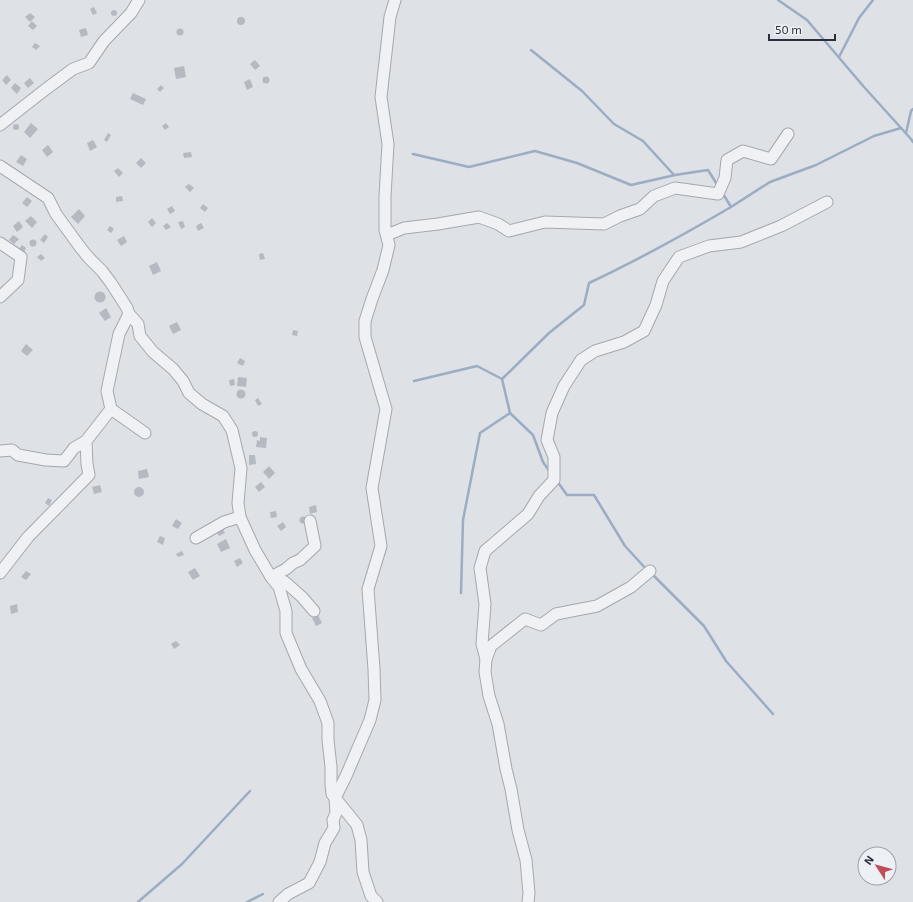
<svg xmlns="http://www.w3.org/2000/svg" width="913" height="902" font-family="'Exo 2',sans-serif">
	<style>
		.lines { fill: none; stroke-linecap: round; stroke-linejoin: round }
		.stream { stroke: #9badc3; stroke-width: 2.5 }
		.building { fill: #b5bac2 }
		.minor-casing { stroke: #a4a8af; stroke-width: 13 }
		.minor { stroke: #f0f1f5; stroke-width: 11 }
	</style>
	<rect width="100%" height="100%" fill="#dee1e6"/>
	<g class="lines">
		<!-- stream -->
		<g class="stream">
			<polyline points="778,0 807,20 864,87 911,139 913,142"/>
			<polyline points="531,50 582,91 614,124 643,141 674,175"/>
			<polyline points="839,57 859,18 873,0"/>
			<polyline points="906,133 911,111 913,109"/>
			<polyline points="413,154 469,167 535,151 577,163 631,185 675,175 708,170 718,186"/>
			<polyline points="722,192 731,207 770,182 816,165 874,136 901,128"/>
			<path d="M414,381L477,366L502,379L549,333L584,305L589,283C638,260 685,234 731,207"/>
			<polyline points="510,413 533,435 543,462 550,472"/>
			<polyline points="557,481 567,495 594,495 625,546 647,570"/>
			<polyline points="651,573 704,626 726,661 773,714"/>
			<polyline points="461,593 463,520 480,433 510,413 502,379"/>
			<polyline points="138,902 182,864 250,791"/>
			<polyline points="247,902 263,894"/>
		</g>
	</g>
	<!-- building -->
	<g class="building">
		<polygon points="94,7 97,13 93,15 90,9"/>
		<circle cx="114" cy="13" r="3"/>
		<polygon points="30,13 35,17 30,22 25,17"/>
		<circle cx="241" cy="21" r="4"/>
		<polygon points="32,21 37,26 33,30 28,26"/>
		<polygon points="86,28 88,35 81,37 79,30"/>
		<circle cx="180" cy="32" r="3.5"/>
		<polygon points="35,43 40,46 36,50 32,47"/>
		<polygon points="255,60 260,66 255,70 250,64"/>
		<polygon points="184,66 186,77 176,79 174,68"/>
		<polygon points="7,75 11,80 6,85 2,80"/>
		<circle cx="266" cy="80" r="3.5"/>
		<polygon points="30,78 34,83 28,88 24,83"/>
		<polygon points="250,79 253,87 247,90 244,82"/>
		<polygon points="15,83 21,88 17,94 11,88"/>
		<polygon points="161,85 164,88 160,92 157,89"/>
		<polygon points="133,93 146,99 143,105 130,99"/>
		<polygon points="31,123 38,129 30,138 24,132"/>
		<polygon points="166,123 169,127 165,130 162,126"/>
		<circle cx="16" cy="127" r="3"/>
		<polygon points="108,133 111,135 107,142 104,140"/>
		<polygon points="93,140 97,147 90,151 87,143"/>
		<polygon points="48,145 53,152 47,157 42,150"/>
		<polygon points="191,152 192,157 184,158 183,153"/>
		<polygon points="21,155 27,159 23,166 16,162"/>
		<polygon points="141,158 146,163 141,168 136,163"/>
		<polygon points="118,168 123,173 119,177 114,171"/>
		<polygon points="189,184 194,188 190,192 185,187"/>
		<polygon points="122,196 123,201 116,202 116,197"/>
		<polygon points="27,197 32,201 27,207 22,203"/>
		<polygon points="203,204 208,208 205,212 200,208"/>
		<polygon points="172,206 175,211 170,214 167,209"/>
		<polygon points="79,209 85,216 78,224 71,217"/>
		<polygon points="31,216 37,222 32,228 25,221"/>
		<polygon points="152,218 156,223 152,227 148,222"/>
		<polygon points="19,221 23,227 17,232 13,226"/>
		<polygon points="183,221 185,227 181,229 178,222"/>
		<polygon points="167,223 171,227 166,230 163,226"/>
		<polygon points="201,223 204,228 198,231 196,226"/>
		<polygon points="110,226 114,229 111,233 107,230"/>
		<polygon points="45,234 48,237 44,243 40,240"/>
		<polygon points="13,235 19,239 14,244 9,240"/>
		<polygon points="124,236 127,242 121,246 117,240"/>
		<circle cx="33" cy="243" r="3.5"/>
		<polygon points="22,245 26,248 24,252 19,249"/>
		<polygon points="263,253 265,259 260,260 259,254"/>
		<polygon points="41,254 45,258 41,261 37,257"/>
		<polygon points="157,262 161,271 153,275 149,266"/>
		<circle cx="100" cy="297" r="5.5"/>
		<polygon points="106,308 111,317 105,321 99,313"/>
		<polygon points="177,322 181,330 173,334 169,326"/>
		<polygon points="293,330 298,331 297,336 292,335"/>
		<polygon points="26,344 33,350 27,356 21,351"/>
		<polygon points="240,358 245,361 243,366 237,363"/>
		<polygon points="238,377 247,378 246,387 237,386"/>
		<polygon points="234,379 235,385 230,386 229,380"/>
		<circle cx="241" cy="394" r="4.5"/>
		<polygon points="258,398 262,404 258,406 255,400"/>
		<circle cx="255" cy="434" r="3"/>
		<polygon points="260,437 267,438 266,448 256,447 257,440 260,441"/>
		<polygon points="249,455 255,455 256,464 249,465"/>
		<polygon points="269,466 275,473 269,479 263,472"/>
		<polygon points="147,469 149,477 139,479 138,471"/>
		<polygon points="261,482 265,487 259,492 255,487"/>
		<polygon points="100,485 102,492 94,494 92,487"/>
		<circle cx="139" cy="492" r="5"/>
		<polygon points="48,498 52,500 49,506 45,503"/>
		<polygon points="316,505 317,512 310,514 309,507"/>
		<polygon points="276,511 277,517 271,518 270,512"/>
		<circle cx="303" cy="520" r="3.5"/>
		<polygon points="176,519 182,523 178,529 172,526"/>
		<polygon points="283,522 286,527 281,531 277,526"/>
		<polygon points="222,527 225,533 219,536 216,531"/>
		<polygon points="160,536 165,538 163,545 157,542"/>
		<polygon points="226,539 230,548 221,552 217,544"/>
		<polygon points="182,551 184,555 178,557 176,554"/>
		<polygon points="240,558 243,563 237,567 234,561"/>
		<polygon points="195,568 200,576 193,580 188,572"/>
		<polygon points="26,571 31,574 26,580 21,577"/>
		<polygon points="17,604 18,612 11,614 10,606"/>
		<polygon points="318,615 322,623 316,626 312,618"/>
		<polygon points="176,641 180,645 174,649 171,644"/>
	</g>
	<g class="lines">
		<!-- minor casing -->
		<g class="minor-casing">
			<g id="minor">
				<polyline points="0,125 46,89 73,69 89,63 104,41 131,13 139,0"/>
				<polyline points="0,166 48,198 56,214 80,247 88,257 102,271 111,283 127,308 129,314 138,324 140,336 153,352 173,369 183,381 189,393 202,404 223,416 232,430 241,468 238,503 240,517 255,550 271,577 279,587 286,611 286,633 301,669 320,701 328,723 328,740 331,767 331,784 332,794 357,825 361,840 363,872 371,896 377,902"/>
				<polyline points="387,235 404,228 438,224 479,217 498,224 509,231 545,222 604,224 620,216 640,209 654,196 675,188 718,194 725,178 727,160 743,151 771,159 788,134"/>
				<polyline points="0,243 21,257 18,280 0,297"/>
				<polyline points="129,314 119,334 107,391 111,409 145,433"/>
				<polyline points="0,451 12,450 18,455 46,460 64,461 74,448 86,441"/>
				<polyline points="196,538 224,522 240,517"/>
				<polyline points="0,573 28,537 89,475 87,464 86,441 111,409"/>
				<polyline points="271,577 286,569 293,563 300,560 315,546 310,521"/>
				<polyline points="272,577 285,582 302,597 314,611"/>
				<polyline points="486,659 482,644 485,604 480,568 485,551 528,514 539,496 554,480 554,457 547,440 552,413 564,386 581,360 595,351 624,342 644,331 656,305 663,281 679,257 709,246 741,242 781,226 827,202"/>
				<polyline points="279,902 288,894 309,883 320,862 325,843 334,828 333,820 336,813 335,798 346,776 370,720 375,700 374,669 368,589 381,546 372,488 386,409 365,337 365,321 372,299 383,270 389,245 385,230 385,196 388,144 381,97 390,17 395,0"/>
				<polyline points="528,902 529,893 526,860 518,830 511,789 506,769 498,724 489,696 485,672 486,659 491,646 525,619 541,625 556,614 597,606 631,587 650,571"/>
			</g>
		</g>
		<!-- minor -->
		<use href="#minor" class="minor"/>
	</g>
	<!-- north arrow -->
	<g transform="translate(877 866) rotate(306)"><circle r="19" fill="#edf0f4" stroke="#9ea3aa"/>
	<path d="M0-3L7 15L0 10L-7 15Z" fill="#c14c5a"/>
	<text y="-6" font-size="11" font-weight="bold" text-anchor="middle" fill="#282f3b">N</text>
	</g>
	<!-- scale -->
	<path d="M769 34v6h66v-6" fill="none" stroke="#282f3b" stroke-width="2"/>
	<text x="775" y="34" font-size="12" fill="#282f3b" stroke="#edf0f4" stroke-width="3" paint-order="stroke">50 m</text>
</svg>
